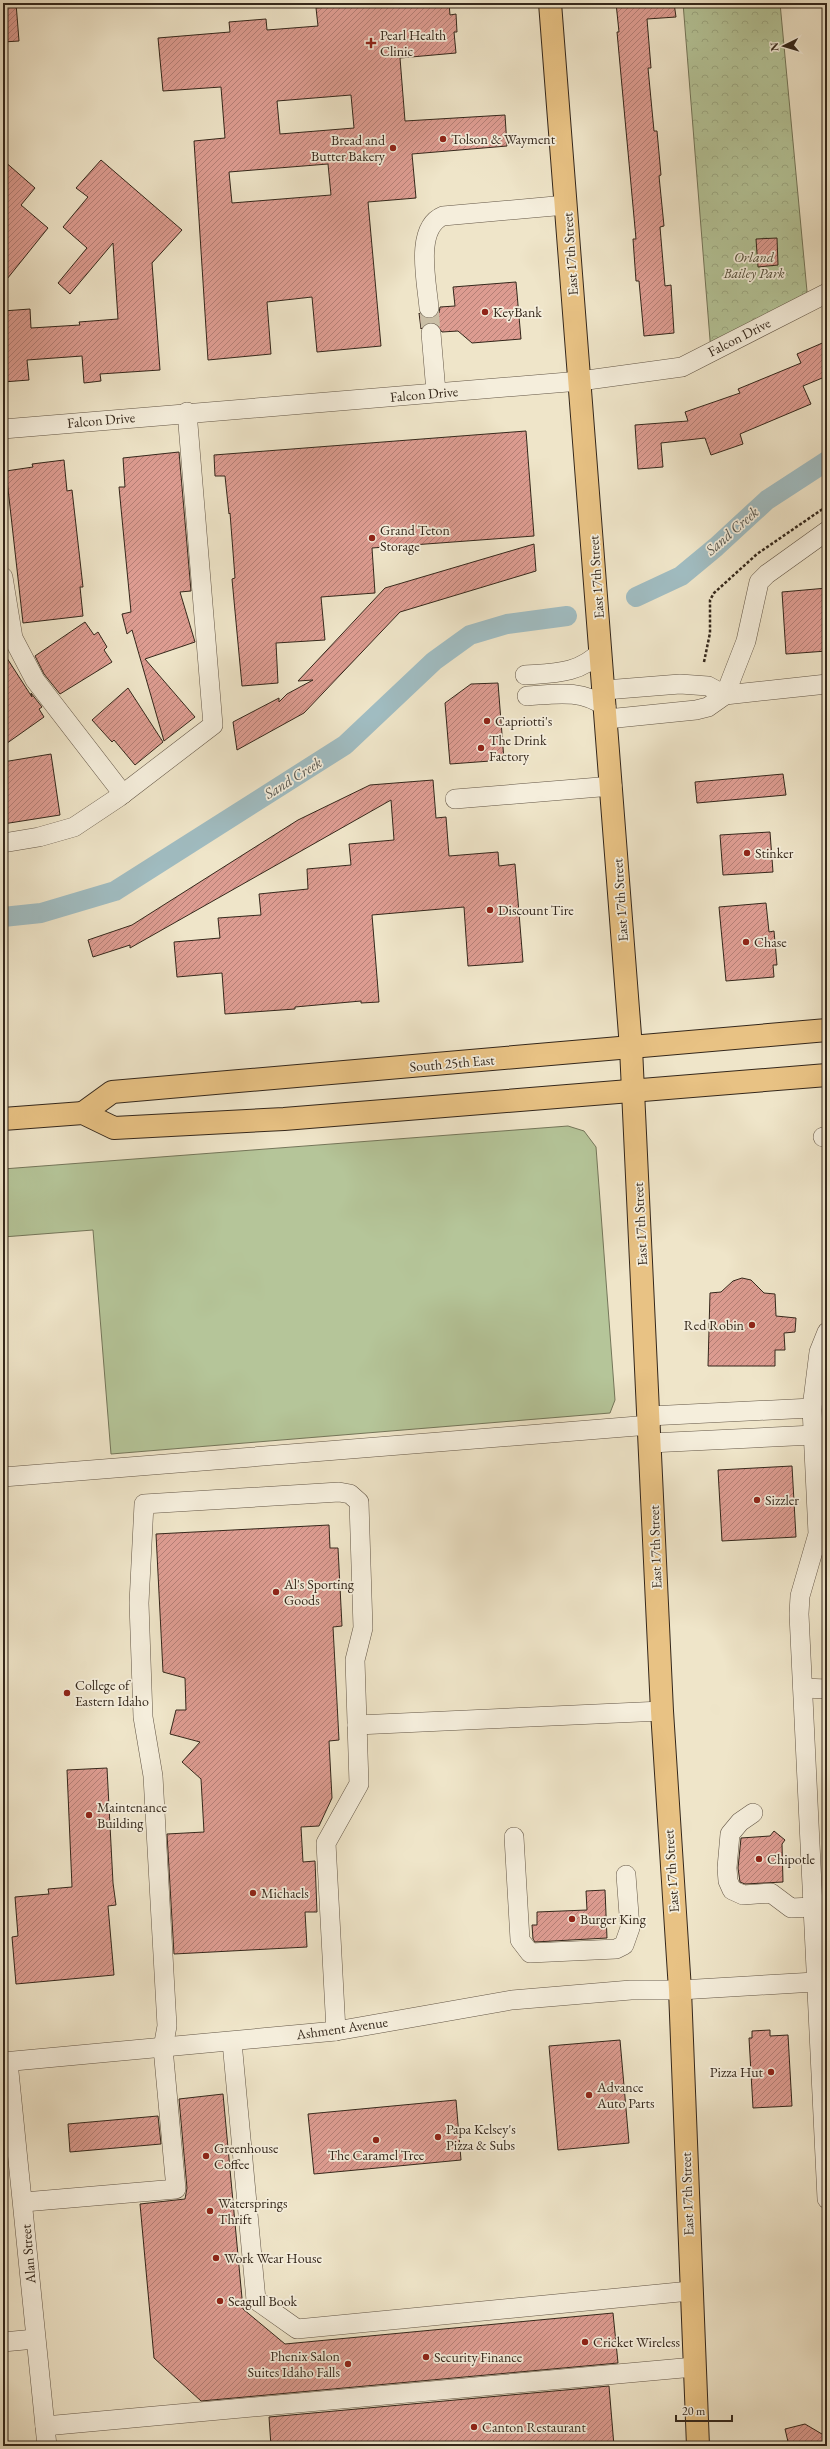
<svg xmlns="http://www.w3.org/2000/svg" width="830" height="2449" font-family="'EB Garamond',serif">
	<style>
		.grass { fill: #b5c599; stroke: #74765a }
		.park { fill: url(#park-crowns); stroke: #74765a }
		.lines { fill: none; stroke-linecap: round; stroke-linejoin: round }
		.canal { stroke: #a0bcc1; stroke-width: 20 }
		.building { fill: url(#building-hatch); stroke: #34271b; fill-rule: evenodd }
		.minor-tunnel { stroke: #cabfa6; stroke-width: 19; stroke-dasharray: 19 10; stroke-linecap: butt }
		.minor-casing { stroke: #635646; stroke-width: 20 }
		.major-casing { stroke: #34271b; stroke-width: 24 }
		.path { stroke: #34271b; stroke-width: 2.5; stroke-dasharray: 3 2; stroke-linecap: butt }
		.minor { stroke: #f5eedc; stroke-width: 19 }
		.major { stroke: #e8c284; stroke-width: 22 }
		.poi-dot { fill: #8f2418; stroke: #f5eedc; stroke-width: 1.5 }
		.labels { text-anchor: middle; stroke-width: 3.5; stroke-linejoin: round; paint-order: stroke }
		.poi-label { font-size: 14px; fill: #34271b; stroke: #f5eedc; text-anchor: start }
		.street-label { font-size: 14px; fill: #34271b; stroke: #f5eedc }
		.park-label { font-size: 14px; font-style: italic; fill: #544e3a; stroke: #f5eedc }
		.water-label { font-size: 15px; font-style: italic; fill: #54544d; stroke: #f5eedc }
	</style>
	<defs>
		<pattern id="park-crowns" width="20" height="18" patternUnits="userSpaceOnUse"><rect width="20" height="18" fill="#b5c599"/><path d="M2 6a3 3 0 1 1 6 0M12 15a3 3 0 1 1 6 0" fill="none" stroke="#9ca983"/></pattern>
		<pattern id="building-hatch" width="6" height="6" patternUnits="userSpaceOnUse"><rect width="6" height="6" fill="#dd9c91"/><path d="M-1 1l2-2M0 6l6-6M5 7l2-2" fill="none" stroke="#b47f76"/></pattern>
	</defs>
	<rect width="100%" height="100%" fill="#efe5c9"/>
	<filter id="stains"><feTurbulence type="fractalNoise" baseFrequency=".005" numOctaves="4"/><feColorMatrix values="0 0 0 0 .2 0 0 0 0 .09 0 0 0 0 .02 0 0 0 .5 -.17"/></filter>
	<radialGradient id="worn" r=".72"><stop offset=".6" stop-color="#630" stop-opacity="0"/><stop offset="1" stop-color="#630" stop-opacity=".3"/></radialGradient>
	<!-- grass -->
	<polygon class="grass" points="568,1126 584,1131 596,1147 615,1400 610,1413 111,1454 93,1230 3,1237 3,1169"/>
	<!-- park -->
	<polygon class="park" points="683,3 780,3 808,302 711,352"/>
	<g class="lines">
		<!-- canal -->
		<g class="canal">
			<polyline points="636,597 681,576 716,547 767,500 827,461"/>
			<polyline points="3,917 41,913 115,891 345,745 434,661 470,635 507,624 567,616"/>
		</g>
	</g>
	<!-- building -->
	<g class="building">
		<polygon points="3,3 16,3 19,41 3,42"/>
		<path d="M376,3H449L450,15L456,14L457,32H454L456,53L400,58L405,121L505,115L507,146L412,154L416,198L368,202L381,346L317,352L312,297L267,302L271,354L208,360L194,141L225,138L221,87L163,91L158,38L230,32L229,22L266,19L267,30L318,26L316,8ZM351,95L354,128L280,134L277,101ZM328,164L331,195L232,203L229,172Z"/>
		<polygon points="616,3 674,3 676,17 647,19 651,68 648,68 654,131 657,131 661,175 659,176 664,226 660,227 665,286 671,285 674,333 644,336 639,281 636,281 633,239 636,239 617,32 619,32"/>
		<polygon points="3,160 35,188 21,205 48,228 3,284"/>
		<polygon points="101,160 182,230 152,263 160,370 100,374 101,381 84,383 82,356 27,360 29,380 3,382 3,311 30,309 31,328 80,325 79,322 118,319 113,243 70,294 58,283 87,248 63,227 88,197 76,188"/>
		<polygon points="777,238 778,265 758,267 756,239"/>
		<polygon points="516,282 521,339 472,343 458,331 442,332 435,323 425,324 421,329 419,313 424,318 431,319 439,313 440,307 455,306 453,287"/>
		<polygon points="827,341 827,376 803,386 811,404 740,434 743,444 711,455 705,438 661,443 663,467 638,469 635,425 688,421 685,412 740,393 738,389 801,363 797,354"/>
		<polygon points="526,431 534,536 372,548 375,593 321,597 325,640 276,643 278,683 242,686 232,579 235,578 230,513 229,514 225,476 215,476 214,455"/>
		<polygon points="179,452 191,591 180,592 195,642 145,659 195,717 164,741 132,630 127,634 122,614 131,612 119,487 125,487 123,458"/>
		<polygon points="64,460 67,491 72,490 83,587 80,587 83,616 23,623 6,471 33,467 32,464"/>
		<polygon points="534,544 536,571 400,612 304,713 237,750 233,722 279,698 279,702 287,694 313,680 298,681 385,588"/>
		<polygon points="827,588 827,651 786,654 782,592"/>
		<polygon points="85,622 94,635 98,632 107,647 104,650 112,662 60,694 44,674 35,656"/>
		<polygon points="3,652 32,697 31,693 42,707 39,709 44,717 3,746"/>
		<polygon points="498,683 504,760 450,764 445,703 471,684"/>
		<polygon points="128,688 163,742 135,765 114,740 112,742 92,720"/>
		<polygon points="51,754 60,815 3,824 3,762"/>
		<polygon points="783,774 786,795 697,803 695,782"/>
		<polygon points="433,780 436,818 446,817 449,856 498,852 499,866 515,864 523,962 468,966 464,907 372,915 379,1002 361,1003 361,1001 295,1007 295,1009 225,1014 222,973 177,977 174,942 220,938 218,918 261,915 259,894 308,889 307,869 351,865 349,844 394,840 391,800 130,948 130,945 93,957 88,940 132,925 298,820 370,785"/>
		<polygon points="770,832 773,872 723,875 720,835"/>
		<polygon points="766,903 769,932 774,931 777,965 773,965 774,977 726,981 719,907"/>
		<polygon points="742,1278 751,1280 764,1293 775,1294 776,1316 796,1318 795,1332 784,1333 785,1350 775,1350 775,1366 708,1366 710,1293 721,1292 733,1281"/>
		<polygon points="792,1466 796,1537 722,1541 718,1470"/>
		<polygon points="329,1525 330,1548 338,1548 342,1626 333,1627 339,1740 329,1741 332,1798 319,1826 301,1827 303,1862 315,1861 317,1912 305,1912 307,1947 174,1954 167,1834 204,1832 201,1779 182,1762 200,1742 170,1734 176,1710 186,1710 185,1678 163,1672 156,1534"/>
		<polygon points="107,1768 113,1883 116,1905 108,1906 114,1975 16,1984 12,1937 18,1936 15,1897 49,1894 48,1889 72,1887 67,1770"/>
		<polygon points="774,1831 785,1840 782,1844 783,1882 745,1884 740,1882 738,1868 741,1838 770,1836"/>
		<polygon points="605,1890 607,1938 535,1942 533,1939 532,1925 537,1925 537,1912 587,1910 586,1891"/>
		<polygon points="770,2030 770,2036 788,2035 792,2106 753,2108 749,2038 752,2038 752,2031"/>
		<polygon points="620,2040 629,2143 558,2150 549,2046"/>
		<polygon points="223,2094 243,2309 285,2344 613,2313 618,2363 201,2401 154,2358 140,2204 185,2199 187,2188 179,2099"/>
		<polygon points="456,2100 461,2160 314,2174 308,2114"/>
		<polygon points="158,2116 161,2144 70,2152 68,2124"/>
		<polygon points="609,2386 614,2446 271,2446 269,2417"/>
		<polygon points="805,2424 827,2437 827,2446 789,2446 785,2429"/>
	</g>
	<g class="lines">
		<!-- minor-tunnel -->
		<polyline class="minor-tunnel" points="429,308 431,333"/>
		<!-- minor casing -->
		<g class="minor-casing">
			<g id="minor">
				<path d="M429,308C427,283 414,228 443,216L566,205"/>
				<polyline points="431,333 436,392"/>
				<polyline points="3,429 580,381 682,367 827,293"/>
				<polyline points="3,577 13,638 35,680 123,794"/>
				<path d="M525,675C554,673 580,674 601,651"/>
				<polyline points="605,690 680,684 708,686 725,695 827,684"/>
				<path d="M527,696C556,694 581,689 606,707"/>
				<polyline points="607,719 696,710 708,707 725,695 746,641 759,582 767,574 827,531"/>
				<polyline points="455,799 612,786"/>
				<polyline points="3,843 39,837 74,827 119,797 213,725 187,412"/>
				<polyline points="823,1137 827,1136"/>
				<polyline points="827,1332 819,1352 812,1408 818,1534 800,1596 799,1614 827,2199"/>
				<polyline points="649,1416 812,1408"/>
				<polyline points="650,1443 814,1435"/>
				<polyline points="3,1477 650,1425"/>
				<polyline points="803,1688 827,1689"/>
				<polyline points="357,1725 662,1711"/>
				<polyline points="753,1813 740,1822 730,1834 727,1868 728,1881 732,1890 743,1895 771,1893 791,1908 813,1907"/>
				<polyline points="514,1837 520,1940 530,1953 616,1949 624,1945 630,1928 626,1875"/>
				<polyline points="232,2042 256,2300 297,2329 690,2291"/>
				<polyline points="3,2062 336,2031 512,2000 631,1990 680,1990 815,1982"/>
				<polyline points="8,2062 47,2446"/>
				<polyline points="24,2202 176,2189 163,2048 167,2026 153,1776 143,1717 139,1603 144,1504 339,1492 350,1494 359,1502 363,1628 355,1660 359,1784 326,1843 336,2031"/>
				<polyline points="3,2342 35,2339"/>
				<polyline points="45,2426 694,2367"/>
			</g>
		</g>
		<!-- major casing -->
		<g class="major-casing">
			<g id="major">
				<polyline points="550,3 631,1048 662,1711 680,1990 698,2446"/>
				<polyline points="83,1113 112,1092 827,1030"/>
				<polyline points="3,1119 83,1113 114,1128 284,1119 827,1075"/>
			</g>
		</g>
		<!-- path -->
		<polyline class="path" points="704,662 710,633 710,600 714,593 757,554 827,506"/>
		<!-- minor -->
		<use href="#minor" class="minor"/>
		<!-- major -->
		<use href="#major" class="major"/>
	</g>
	<!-- markers -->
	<g class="poi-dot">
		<path d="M369 37h4v4h4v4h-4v4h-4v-4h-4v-4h4z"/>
		<circle cx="443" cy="139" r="4"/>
		<circle cx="393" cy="148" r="4"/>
		<circle cx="485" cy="312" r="4"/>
		<circle cx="372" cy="538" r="4"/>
		<circle cx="487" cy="721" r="4"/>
		<circle cx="481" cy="748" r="4"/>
		<circle cx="747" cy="853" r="4"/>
		<circle cx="490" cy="910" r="4"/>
		<circle cx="746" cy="942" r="4"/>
		<circle cx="752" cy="1325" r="4"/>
		<circle cx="757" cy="1500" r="4"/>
		<circle cx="276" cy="1592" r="4"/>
		<circle cx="67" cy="1693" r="4"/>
		<circle cx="89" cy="1815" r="4"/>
		<circle cx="759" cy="1859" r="4"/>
		<circle cx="253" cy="1893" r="4"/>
		<circle cx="572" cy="1919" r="4"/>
		<circle cx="771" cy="2072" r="4"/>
		<circle cx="589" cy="2095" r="4"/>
		<circle cx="438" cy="2137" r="4"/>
		<circle cx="376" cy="2140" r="4"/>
		<circle cx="206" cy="2156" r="4"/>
		<circle cx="210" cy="2211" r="4"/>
		<circle cx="216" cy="2258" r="4"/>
		<circle cx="220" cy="2301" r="4"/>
		<circle cx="585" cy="2342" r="4"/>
		<circle cx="426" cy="2357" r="4"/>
		<circle cx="348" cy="2364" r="4"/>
		<circle cx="474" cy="2427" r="4"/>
	</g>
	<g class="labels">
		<!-- poi labels -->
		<g class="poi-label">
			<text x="380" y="40">Pearl Health<tspan x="380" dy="16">Clinic</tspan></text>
			<text x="451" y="144">Tolson &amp; Wayment</text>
			<text x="385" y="145" text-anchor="end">Bread and<tspan x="385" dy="16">Butter Bakery</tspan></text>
			<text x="493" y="317">KeyBank</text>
			<text x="380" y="535">Grand Teton<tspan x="380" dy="16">Storage</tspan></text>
			<text x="495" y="726">Capriotti's</text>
			<text x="489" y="745">The Drink<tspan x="489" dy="16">Factory</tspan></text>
			<text x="755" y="858">Stinker</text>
			<text x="498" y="915">Discount Tire</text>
			<text x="754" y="947">Chase</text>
			<text x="744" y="1330" text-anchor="end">Red Robin</text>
			<text x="765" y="1505">Sizzler</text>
			<text x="284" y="1589">Al's Sporting<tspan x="284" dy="16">Goods</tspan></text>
			<text x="75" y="1690">College of<tspan x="75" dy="16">Eastern Idaho</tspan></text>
			<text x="97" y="1812">Maintenance<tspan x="97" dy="16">Building</tspan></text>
			<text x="767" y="1864">Chipotle</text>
			<text x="261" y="1898">Michaels</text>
			<text x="580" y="1924">Burger King</text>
			<text x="763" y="2077" text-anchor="end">Pizza Hut</text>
			<text x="597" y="2092">Advance<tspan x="597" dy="16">Auto Parts</tspan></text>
			<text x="446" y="2134">Papa Kelsey's<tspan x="446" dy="16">Pizza &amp; Subs</tspan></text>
			<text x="214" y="2153">Greenhouse<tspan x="214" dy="16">Coffee</tspan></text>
			<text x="376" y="2160" text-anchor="middle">The Caramel Tree</text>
			<text x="218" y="2208">Watersprings<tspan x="218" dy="16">Thrift</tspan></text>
			<text x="224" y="2263">Work Wear House</text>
			<text x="228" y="2306">Seagull Book</text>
			<text x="593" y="2347">Cricket Wireless</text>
			<text x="340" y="2361" text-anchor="end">Phenix Salon<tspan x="340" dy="16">Suites Idaho Falls</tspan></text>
			<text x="434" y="2362">Security Finance</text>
			<text x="482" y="2432">Canton Restaurant</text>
		</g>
		<!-- street labels -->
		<g class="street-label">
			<text transform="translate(570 254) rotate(-94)" y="5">East 17th Street</text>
			<text transform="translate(739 337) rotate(-27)" y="5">Falcon Drive</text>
			<text transform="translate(424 394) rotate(-5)" y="5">Falcon Drive</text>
			<text transform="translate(101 420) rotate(-5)" y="5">Falcon Drive</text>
			<text transform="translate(596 577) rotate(-94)" y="5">East 17th Street</text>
			<text transform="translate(620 900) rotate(-94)" y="5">East 17th Street</text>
			<text transform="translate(452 1063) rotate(-5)" y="5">South 25th East</text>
			<text transform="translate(640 1224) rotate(-93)" y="5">East 17th Street</text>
			<text transform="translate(655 1547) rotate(-92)" y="5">East 17th Street</text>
			<text transform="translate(671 1871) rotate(-94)" y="5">East 17th Street</text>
			<text transform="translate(342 2028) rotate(-8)" y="5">Ashment Avenue</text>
			<text transform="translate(687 2194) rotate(-92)" y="5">East 17th Street</text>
			<text transform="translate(28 2254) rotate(-95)" y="5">Alan Street</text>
		</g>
		<!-- park labels -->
		<g class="park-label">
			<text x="754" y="262">Orland<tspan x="754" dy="16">Bailey Park</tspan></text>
		</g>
		<!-- water labels -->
		<g class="water-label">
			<text transform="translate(732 531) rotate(-41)" y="5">Sand Creek</text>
			<text transform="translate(293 778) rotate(-32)" y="5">Sand Creek</text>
		</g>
	</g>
	<!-- margin -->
	<rect width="830" height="2449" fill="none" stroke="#efe5c9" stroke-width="16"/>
	<rect x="4" y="4" width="822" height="2441" fill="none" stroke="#34271b" stroke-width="2"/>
	<rect x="8" y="8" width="814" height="2433" fill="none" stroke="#34271b"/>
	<!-- north arrow -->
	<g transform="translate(784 46) rotate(265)" stroke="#f5eedc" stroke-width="3" paint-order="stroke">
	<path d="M0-3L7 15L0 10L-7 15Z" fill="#34271b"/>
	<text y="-6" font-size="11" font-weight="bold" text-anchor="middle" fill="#34271b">N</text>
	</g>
	<!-- scale -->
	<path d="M676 2415v6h56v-6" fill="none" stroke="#34271b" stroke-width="2"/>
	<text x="682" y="2415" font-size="12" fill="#34271b" stroke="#f5eedc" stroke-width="3" paint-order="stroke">20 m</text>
	<rect width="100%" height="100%" filter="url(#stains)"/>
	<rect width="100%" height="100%" fill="url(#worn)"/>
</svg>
